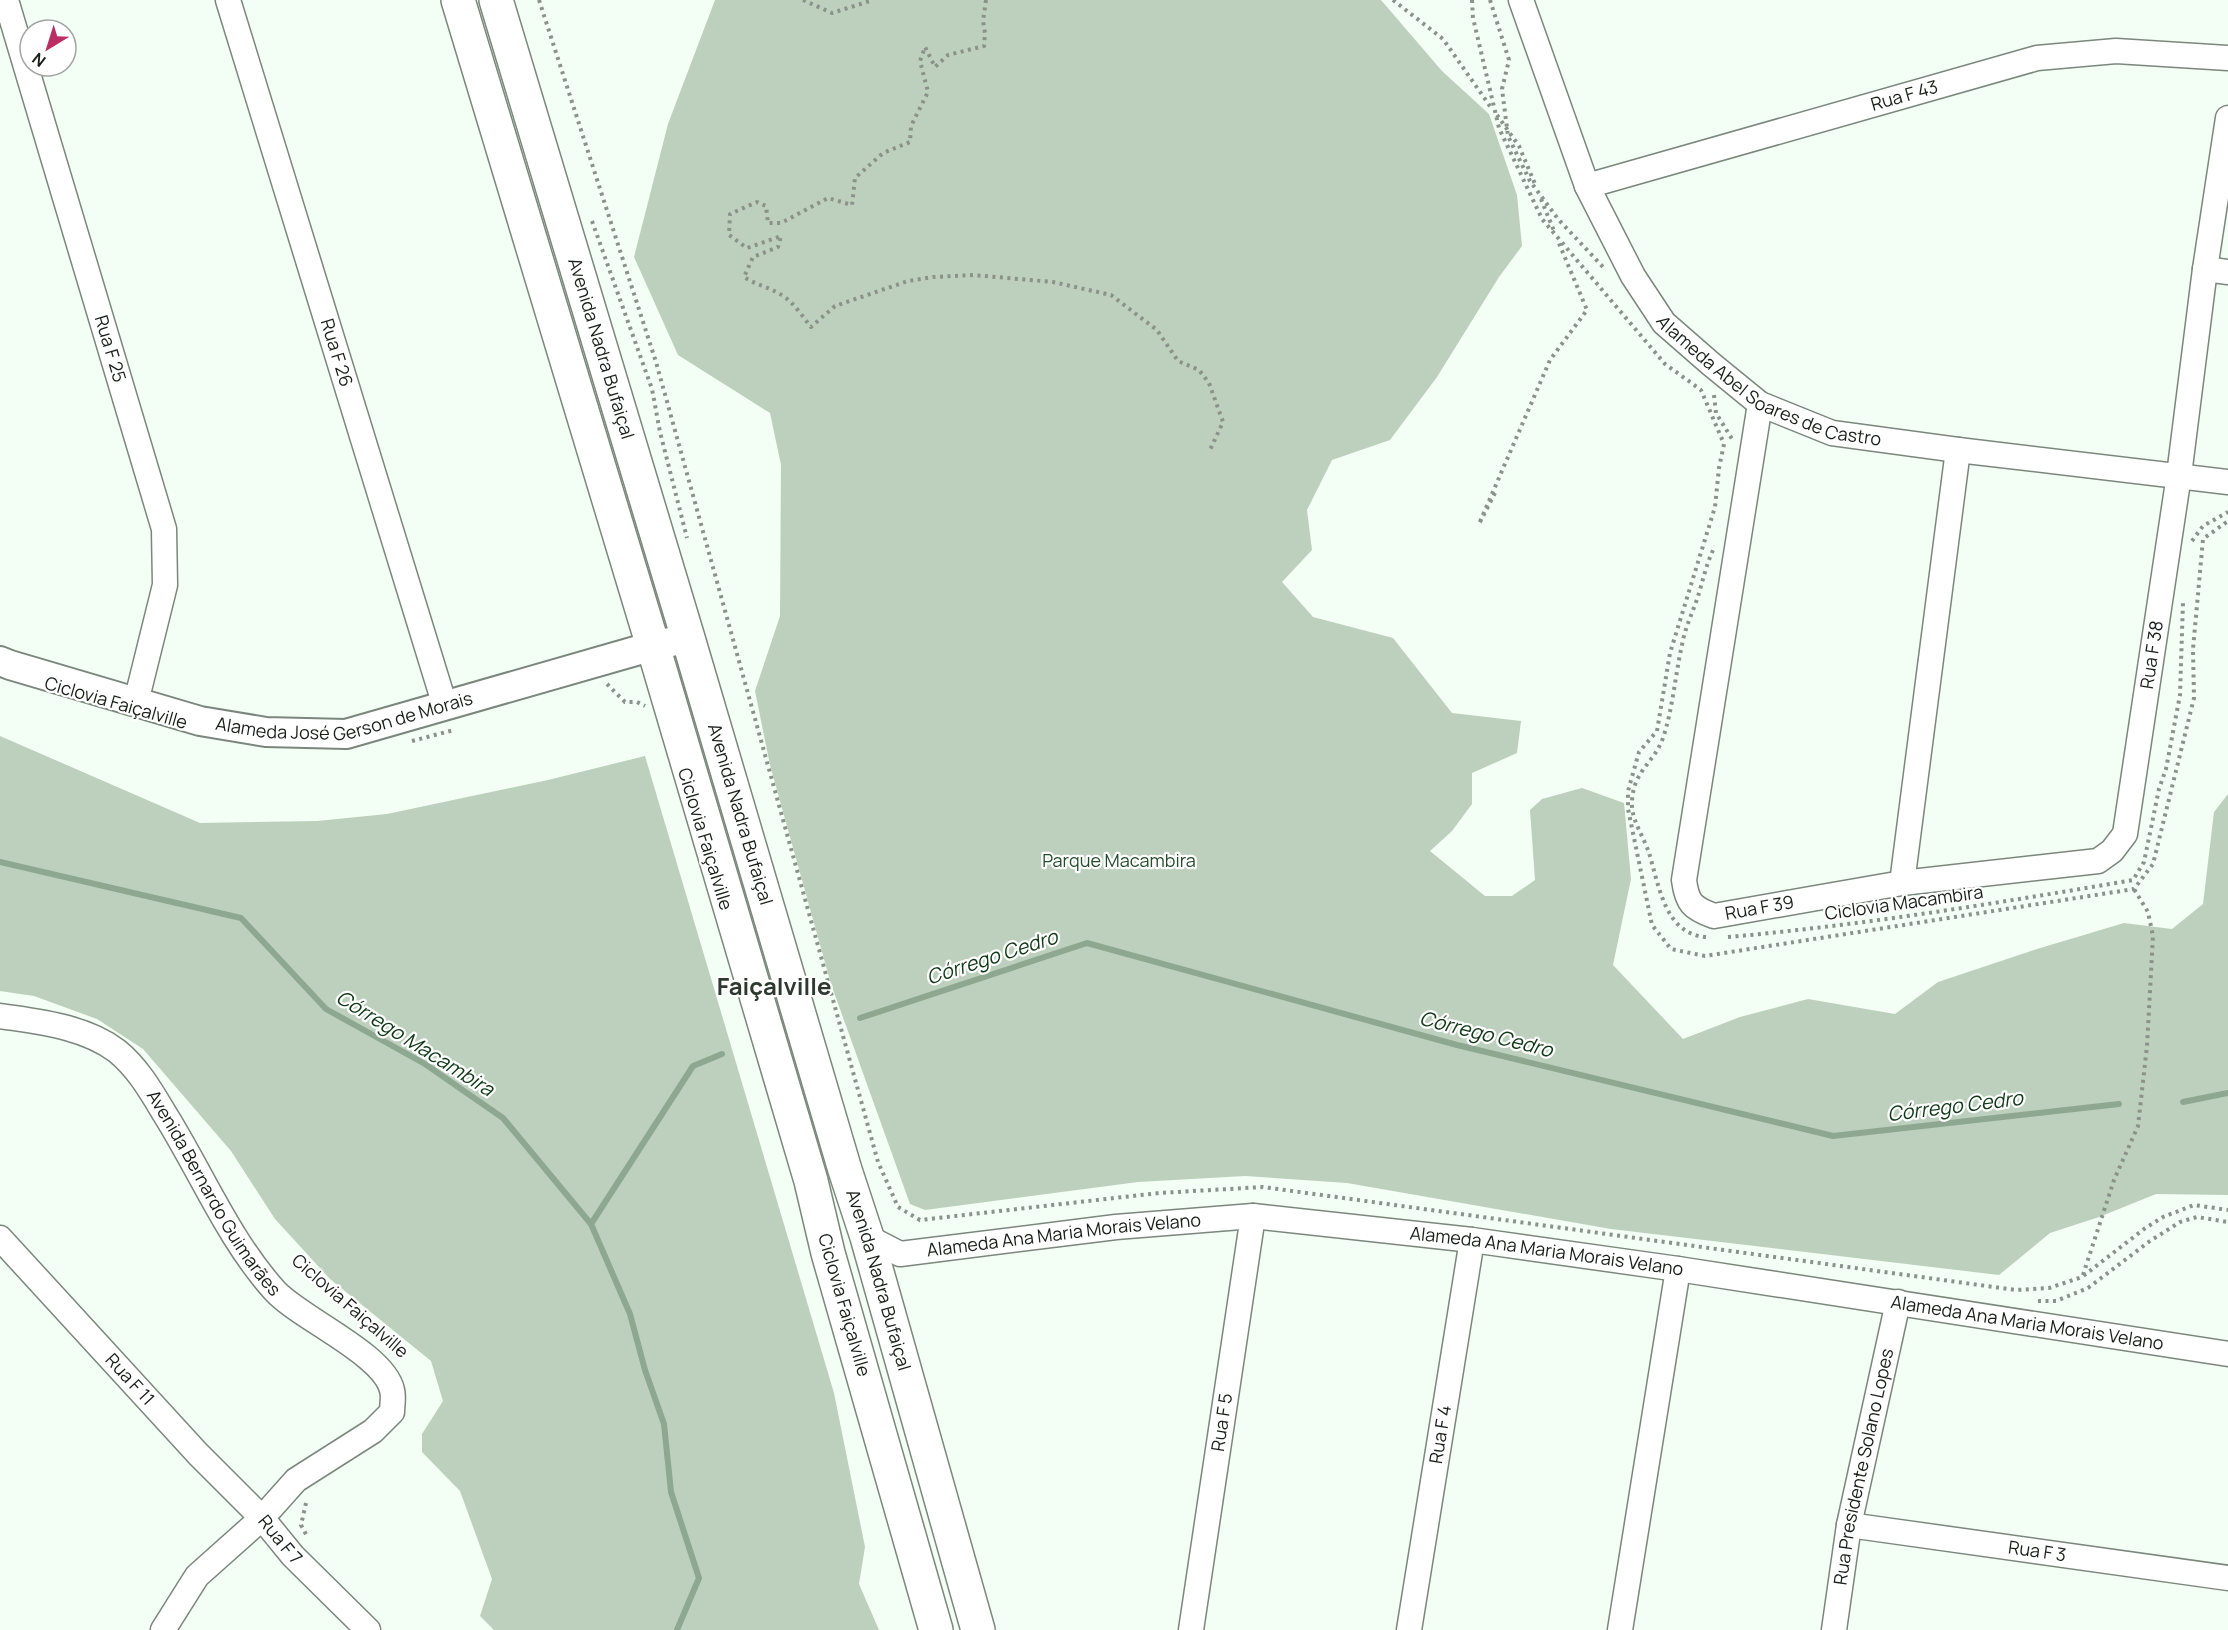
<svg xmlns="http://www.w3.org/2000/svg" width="2228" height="1630" font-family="Manrope,sans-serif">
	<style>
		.green { fill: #bcd0bd }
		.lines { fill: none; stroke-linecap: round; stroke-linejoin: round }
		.stream { stroke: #8ea790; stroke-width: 6 }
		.minor-casing { stroke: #7b877c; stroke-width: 27 }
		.tertiary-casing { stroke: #7b877c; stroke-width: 32 }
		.secondary-casing { stroke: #7b877c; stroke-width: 36 }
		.path { stroke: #8a928a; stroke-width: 4; stroke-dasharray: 3 4.5; stroke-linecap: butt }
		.minor { stroke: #fff; stroke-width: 24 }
		.tertiary { stroke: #fff; stroke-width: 28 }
		.secondary { stroke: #fff; stroke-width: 33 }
		.labels { text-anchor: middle; stroke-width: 4.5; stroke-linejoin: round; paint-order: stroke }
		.street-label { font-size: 18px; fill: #1a1e1a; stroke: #fff }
		.park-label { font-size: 18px; fill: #244c2a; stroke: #fff }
		.water-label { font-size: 20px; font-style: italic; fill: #0f3816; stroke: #fff }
		.district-label { font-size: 24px; font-weight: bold; fill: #2d382e; stroke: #fff }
	</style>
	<rect width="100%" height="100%" fill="#f3fef4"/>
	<!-- green -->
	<g class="green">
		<polygon points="715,0 1381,0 1442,71 1489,114 1517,195 1522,246 1499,277 1437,377 1390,440 1332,460 1307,510 1312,550 1282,582 1313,617 1393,638 1452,713 1521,721 1517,753 1472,773 1472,804 1452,831 1430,851 1485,896 1512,896 1535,880 1530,810 1542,799 1582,788 1624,803 1631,879 1613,965 1683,1039 1740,1017 1808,999 1895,1014 1938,982 2037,949 2124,923 2172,929 2203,904 2214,812 2228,794 2228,1195 2156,1194 2099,1217 2050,1233 1999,1275 1611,1229 1347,1183 1245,1176 1138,1182 925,1210 910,1204 831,984 770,765 755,691 780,616 781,465 770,413 678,355 634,257 668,124"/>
		<polygon points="0,736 200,823 317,821 387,814 548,780 645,756 834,1393 865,1547 859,1584 879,1630 494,1630 480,1616 492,1579 460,1491 422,1452 422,1434 443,1401 431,1361 330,1279 275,1219 231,1151 143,1049 97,1019 34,996 0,991"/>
	</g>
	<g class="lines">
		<!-- stream -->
		<g class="stream">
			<polyline points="0,862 241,918 326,1009 425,1064 503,1118 591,1224 630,1314 645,1370 664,1424 671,1492 699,1578 677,1630"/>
			<polyline points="860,1018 1087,943 1457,1045 1833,1136 2119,1104"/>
			<polyline points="2183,1102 2228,1093"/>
			<polyline points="591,1224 693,1066 722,1054"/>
		</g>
		<!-- minor casing -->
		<g class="minor-casing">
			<g id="minor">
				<path id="s1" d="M6,0L164,529L165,585L136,702"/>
				<path id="s2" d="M228,0L445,706"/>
				<path id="s3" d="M1521,0L1587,186L1633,276L1664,323L1711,364L1760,404L1832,433L1958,450L2228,482"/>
				<path id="s4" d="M1587,186L2037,58L2116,51L2228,58"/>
				<polyline points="2205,269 2228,272"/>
				<path id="s5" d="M1760,404L1684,880C1687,903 1692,908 1714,916L1902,883L1958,450"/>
				<path id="s6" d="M1902,883L2098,861L2112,851L2125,834L2179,475L2205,269L2228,118"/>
				<path id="s7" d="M0,1016C39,1022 84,1026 117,1051C139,1069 152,1093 166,1116C202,1174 229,1240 275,1291C301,1319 384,1354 392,1390C394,1396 392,1406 392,1412L373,1431L296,1480L262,1518L197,1576L163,1630"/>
				<path id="s8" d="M867,1237L900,1254L1116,1227L1253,1216L1472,1240L1678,1269L2228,1354"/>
				<path id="s9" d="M0,1238L198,1454L262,1518L293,1556L368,1630"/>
				<path id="s10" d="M1849,1525L2228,1578"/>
				<path id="s11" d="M1191,1630L1253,1216"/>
				<path id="s12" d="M1409,1630L1472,1240"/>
				<polyline points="1620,1630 1678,1269"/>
				<path id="s13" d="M1834,1630L1849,1525L1898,1302"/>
			</g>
		</g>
		<!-- tertiary casing -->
		<g class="tertiary-casing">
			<g id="tertiary">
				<path id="s14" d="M0,661L10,665L200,721L266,732L346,734L653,646L688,638"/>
			</g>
		</g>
		<!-- secondary casing -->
		<g class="secondary-casing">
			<g id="secondary">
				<polyline points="458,0 653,646 811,1181 828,1253 936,1630"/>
				<path id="s15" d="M496,0L688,638L845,1170L867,1237L978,1630"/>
			</g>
		</g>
		<!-- path -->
		<g class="path">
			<polyline points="539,0 656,362 878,1162 898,1207 920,1220 1159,1193 1263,1187 2016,1290 2049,1288 2082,1277 2144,1229 2163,1217 2194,1205 2228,1210"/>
			<polyline points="803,0 832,13 873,0"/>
			<path d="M986,0L983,21L985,33L984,46L948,55L935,67L925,47L920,61L928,92L911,126L910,142L883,153L855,178L852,205L828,198L781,223H768L766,206L757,202L730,214L729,235L747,248L781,236L778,247L753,257L744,277C756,285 769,287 780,294C793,301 802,316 811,327L835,306L908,281L933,277L973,275L1053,282L1111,295L1157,330L1178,361L1199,370L1209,383L1223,422L1210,450"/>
			<polyline points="1393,0 1443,39 1492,109"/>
			<polyline points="1472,0 1473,18 1499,128 1542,219 1665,364 1701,390 1724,444 1719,468 1715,507 1670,653 1657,731 1639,752 1628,791 1628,809 1652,925 1671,949 1705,956 2134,889 2153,864 2194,698 2193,649 2203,539 2228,521"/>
			<polyline points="1490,0 1509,60 1502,89 1508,136 1530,181 1558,219 1603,267"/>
			<polyline points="1497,115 1519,146 1535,184"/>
			<polyline points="1541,199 1554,231"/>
			<polyline points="592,221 652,389 660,432 687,538"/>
			<polyline points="1714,395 1716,413 1732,439"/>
			<polyline points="1495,493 1479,524 1550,360 1587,310 1558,241"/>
			<polyline points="2192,541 2203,526 2228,512"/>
			<polyline points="607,684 625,702 637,702 645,706"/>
			<polyline points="412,741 454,730"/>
			<path d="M1706,937C1664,934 1659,884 1649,853C1644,837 1631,820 1632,802C1633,771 1654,763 1663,738C1673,708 1675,676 1682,645C1685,627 1694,610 1699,593C1704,576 1707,562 1715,546"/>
			<path d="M1728,937C1864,925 1998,903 2133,880L2144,862L2159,789L2166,769L2180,695L2183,602"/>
			<polyline points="2083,1275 2114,1180 2138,1126 2147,1046 2153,936 2148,912 2134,889"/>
			<polyline points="2038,1301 2056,1301 2088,1288 2150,1241 2180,1222 2197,1217 2228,1222"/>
			<polyline points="306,1503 301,1525 308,1538"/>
		</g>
		<!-- minor -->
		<use href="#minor" class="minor"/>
		<!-- tertiary -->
		<use href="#tertiary" class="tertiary"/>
		<!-- secondary -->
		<use href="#secondary" class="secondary"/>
	</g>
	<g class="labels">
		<!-- street labels -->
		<g class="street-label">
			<text dy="6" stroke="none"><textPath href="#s4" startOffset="330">Rua F 43</textPath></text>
			<text dy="6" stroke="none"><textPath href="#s15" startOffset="364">Avenida Nadra Bufaiçal</textPath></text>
			<text dy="6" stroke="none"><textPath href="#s1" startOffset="364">Rua F 25</textPath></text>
			<text dy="6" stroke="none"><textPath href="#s2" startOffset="369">Rua F 26</textPath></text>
			<text dy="6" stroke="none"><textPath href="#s3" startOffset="478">Alameda Abel Soares de Castro</textPath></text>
			<text dy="6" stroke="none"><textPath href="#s6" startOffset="417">Rua F 38</textPath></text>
			<text transform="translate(116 703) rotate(16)" y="6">Ciclovia Faiçalville</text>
			<text dy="6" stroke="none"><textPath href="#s14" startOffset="356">Alameda José Gerson de Morais</textPath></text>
			<text dy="6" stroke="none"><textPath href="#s15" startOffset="850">Avenida Nadra Bufaiçal</textPath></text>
			<text transform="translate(705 839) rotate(73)" y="6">Ciclovia Faiçalville</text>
			<text transform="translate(1904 903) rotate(-8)" y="6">Ciclovia Macambira</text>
			<text dy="6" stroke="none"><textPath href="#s5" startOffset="579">Rua F 39</textPath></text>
			<text dy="6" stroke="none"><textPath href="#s7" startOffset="296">Avenida Bernardo Guimarães</textPath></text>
			<text dy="6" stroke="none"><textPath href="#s8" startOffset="202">Alameda Ana Maria Morais Velano</textPath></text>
			<text dy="6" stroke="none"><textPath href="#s8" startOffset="688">Alameda Ana Maria Morais Velano</textPath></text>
			<text dy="6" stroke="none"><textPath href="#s15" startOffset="1336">Avenida Nadra Bufaiçal</textPath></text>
			<text transform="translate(844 1305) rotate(74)" y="6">Ciclovia Faiçalville</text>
			<text transform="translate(350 1306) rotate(41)" y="6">Ciclovia Faiçalville</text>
			<text dy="6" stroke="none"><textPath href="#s8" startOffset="1174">Alameda Ana Maria Morais Velano</textPath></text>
			<text dy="6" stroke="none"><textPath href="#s9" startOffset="192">Rua F 11</textPath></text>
			<text dy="6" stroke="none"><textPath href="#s11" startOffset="210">Rua F 5</textPath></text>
			<text dy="6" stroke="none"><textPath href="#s12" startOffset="198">Rua F 4</textPath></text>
			<text dy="6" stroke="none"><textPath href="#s13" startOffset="166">Rua Presidente Solano Lopes</textPath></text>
			<text dy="6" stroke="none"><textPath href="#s9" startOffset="412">Rua F 7</textPath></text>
			<text dy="6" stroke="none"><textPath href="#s10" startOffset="190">Rua F 3</textPath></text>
		</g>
		<!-- park labels -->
		<g class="park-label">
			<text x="1119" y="867">Parque Macambira</text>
		</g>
		<!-- water labels -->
		<g class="water-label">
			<text transform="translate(992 957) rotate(-18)" y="7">Córrego Cedro</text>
			<text transform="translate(1486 1034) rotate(14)" y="7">Córrego Cedro</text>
			<text transform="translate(415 1043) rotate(32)" y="7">Córrego Macambira</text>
			<text transform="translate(1955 1106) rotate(-7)" y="7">Córrego Cedro</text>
		</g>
		<!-- district labels -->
		<g class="district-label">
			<text x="774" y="995">Faiçalville</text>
		</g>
	</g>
	<!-- north arrow -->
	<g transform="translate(48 48) rotate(218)"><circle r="28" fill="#ffffff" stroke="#a3a5a3" stroke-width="1.5"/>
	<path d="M0-4.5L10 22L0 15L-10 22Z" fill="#bb2e64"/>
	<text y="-9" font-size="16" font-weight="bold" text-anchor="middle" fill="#1a1e1a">N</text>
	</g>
</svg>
